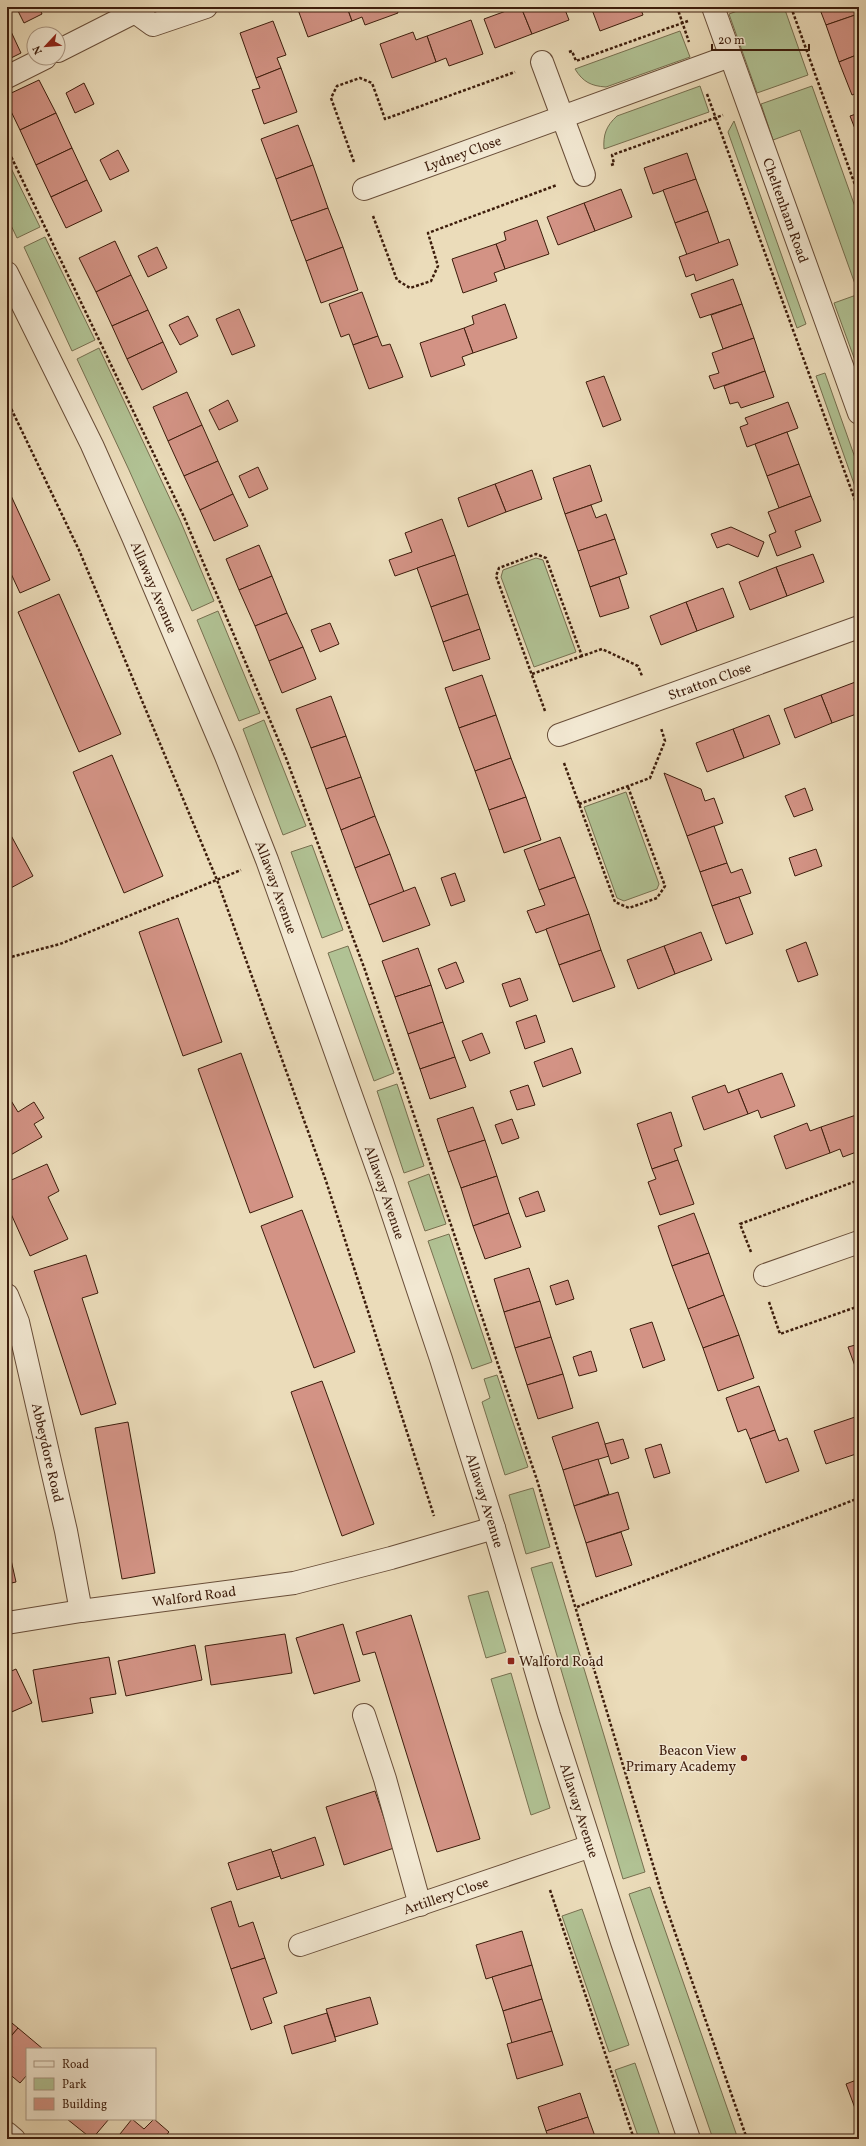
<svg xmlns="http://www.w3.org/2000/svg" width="866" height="2146" font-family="Vollkorn,serif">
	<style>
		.green { fill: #b1c294; stroke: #777050 }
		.building { fill: #d39385; stroke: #3d1d0c }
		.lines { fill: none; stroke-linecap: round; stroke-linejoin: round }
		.minor-casing { stroke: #684d38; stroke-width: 24 }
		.path { stroke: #3d1d0c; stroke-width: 2.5; stroke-dasharray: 3 2; stroke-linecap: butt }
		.minor { stroke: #f2e8d2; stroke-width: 22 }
		.poi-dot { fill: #8f2418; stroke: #f2e8d2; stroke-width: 1.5 }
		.labels { text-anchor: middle; stroke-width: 3; stroke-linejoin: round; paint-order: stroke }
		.street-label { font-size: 14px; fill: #3d1d0c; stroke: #f2e8d2 }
		.poi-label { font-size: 14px; fill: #3d1d0c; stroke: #f2e8d2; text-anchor: start }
	</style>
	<rect width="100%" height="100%" fill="#ebdcba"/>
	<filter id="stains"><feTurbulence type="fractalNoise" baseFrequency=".005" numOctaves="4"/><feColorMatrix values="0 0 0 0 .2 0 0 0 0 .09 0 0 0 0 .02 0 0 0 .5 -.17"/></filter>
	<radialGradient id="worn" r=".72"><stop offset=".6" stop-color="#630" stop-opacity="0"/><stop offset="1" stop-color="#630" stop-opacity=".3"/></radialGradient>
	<!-- green -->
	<g class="green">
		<polygon points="748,7 784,7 808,75 757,93 729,14"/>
		<path d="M680,31L690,57L606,87C591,86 583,82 575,69Z"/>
		<path d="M700,86L709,112L604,149C603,135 606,126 617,116Z"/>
		<polygon points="812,86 859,218 859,283 855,284 800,130 773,140 761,104"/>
		<polygon points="734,121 806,324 797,328 728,132"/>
		<polygon points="7,160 40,227 17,238 7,217"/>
		<polygon points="45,237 95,340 72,351 24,247"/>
		<polygon points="859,294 859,365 857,366 834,303"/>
		<polygon points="99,348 180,520 214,601 192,611 129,470 77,359"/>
		<polygon points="825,373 859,469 859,498 816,376"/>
		<polygon points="536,558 543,560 576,652 534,667 501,577 503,570"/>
		<polygon points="218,611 260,713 239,721 197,620"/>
		<polygon points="264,720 306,826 283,835 243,729"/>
		<polygon points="626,792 659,884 657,889 624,901 617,898 584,807"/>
		<polygon points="312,845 343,930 322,938 291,852"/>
		<polygon points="348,946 394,1073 374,1081 328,953"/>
		<polygon points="397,1084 424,1166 404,1173 377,1091"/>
		<polygon points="429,1174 446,1224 425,1231 408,1182"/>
		<polygon points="449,1234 492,1362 472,1369 428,1241"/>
		<polygon points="497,1375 528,1467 505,1475 482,1402 490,1398 484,1379"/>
		<polygon points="533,1488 550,1547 526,1554 509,1495"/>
		<polygon points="552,1562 645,1872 623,1879 531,1568"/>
		<polygon points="488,1591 506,1652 486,1658 468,1596"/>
		<polygon points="511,1673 550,1808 531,1815 491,1679"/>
		<polygon points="650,1887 738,2139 713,2139 629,1894"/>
		<polygon points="582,1909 629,2045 609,2052 562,1916"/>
		<polygon points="635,2063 661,2139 639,2139 615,2070"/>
	</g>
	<!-- building -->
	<g class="building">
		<polygon points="16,7 39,7 42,14 24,23"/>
		<polygon points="297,7 347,7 352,21 308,37"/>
		<polygon points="347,7 396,7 398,13 365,25 362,17 352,21"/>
		<polygon points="517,7 521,7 532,34 495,48 484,19"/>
		<polygon points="521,7 564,7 569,20 532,34"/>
		<polygon points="591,7 640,7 643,15 600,31"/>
		<polygon points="819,7 856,7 858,14 826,25"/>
		<polygon points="858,14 859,54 839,62 826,25"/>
		<polygon points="471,20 483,54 449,66 446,58 436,62 427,36"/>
		<polygon points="273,21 286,55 277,58 281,68 256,78 240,33"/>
		<polygon points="7,23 21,53 7,60"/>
		<polygon points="413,32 416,40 427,36 436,62 392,78 380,44"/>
		<polygon points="859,54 859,92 852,95 839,62"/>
		<polygon points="281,68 297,112 264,124 252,90 260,88 256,78"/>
		<polygon points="39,80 56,113 20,130 7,103 7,95"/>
		<polygon points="84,83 94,104 75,113 66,93"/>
		<polygon points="56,113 72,148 36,165 20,130"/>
		<polygon points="859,113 859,139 850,116"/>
		<polygon points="298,125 313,165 276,179 261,139"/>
		<polygon points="72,148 87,180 51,197 36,165"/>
		<polygon points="118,150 129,171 110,180 100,160"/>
		<polygon points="687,153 696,179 653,194 644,168"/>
		<polygon points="313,165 328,208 291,221 276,179"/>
		<polygon points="696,179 708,211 675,223 663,190"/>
		<polygon points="87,180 102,211 66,228 51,197"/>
		<polygon points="621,189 632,217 595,231 584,203"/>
		<polygon points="584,203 595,231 558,245 547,217"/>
		<polygon points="328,208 343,247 306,261 291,221"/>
		<polygon points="708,211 719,243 687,255 675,223"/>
		<polygon points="537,220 549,254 505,269 496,244 506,240 504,232"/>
		<polygon points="729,239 738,265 696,281 694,274 686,277 679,257"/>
		<polygon points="115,241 131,275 96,292 79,258"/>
		<polygon points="496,244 505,269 494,273 497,281 463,293 452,259"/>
		<polygon points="157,247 167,268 148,277 138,256"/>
		<polygon points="343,247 358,290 321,303 306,261"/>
		<polygon points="131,275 148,310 112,326 96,292"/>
		<polygon points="733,279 742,304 700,318 691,294"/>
		<polygon points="362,292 378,336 353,345 349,334 341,337 329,304"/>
		<polygon points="505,304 517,338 473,353 464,328 474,324 472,316"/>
		<polygon points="742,304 754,338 723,349 711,315"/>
		<polygon points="239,309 255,346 232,355 216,319"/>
		<polygon points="148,310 163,342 127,359 112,326"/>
		<polygon points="188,316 198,336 180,345 169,325"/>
		<polygon points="464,328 473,353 462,357 465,365 431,377 420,343"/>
		<polygon points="378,336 382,346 390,344 403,377 369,389 353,345"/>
		<polygon points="754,338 765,371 714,389 709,376 719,373 712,353"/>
		<polygon points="163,342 177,372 142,390 127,359"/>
		<polygon points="765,371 774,397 741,408 738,402 730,404 724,386"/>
		<polygon points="604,376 621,420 603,427 586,382"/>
		<polygon points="187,392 202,425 168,441 153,407"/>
		<polygon points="228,400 238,421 219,430 209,410"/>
		<polygon points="788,402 798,428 747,447 740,427 748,424 745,418"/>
		<polygon points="202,425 218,461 184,476 168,441"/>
		<polygon points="787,432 799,464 767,476 755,444"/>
		<polygon points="218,461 233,494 200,510 184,476"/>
		<polygon points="799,464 811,496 779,508 767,476"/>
		<polygon points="590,465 602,501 565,514 553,478"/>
		<polygon points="258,467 268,489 249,498 239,476"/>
		<polygon points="532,470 542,499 506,512 495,484"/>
		<polygon points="495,484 506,512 468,527 458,498"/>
		<polygon points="7,487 50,580 20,593 7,565"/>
		<polygon points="233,494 248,526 214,541 200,510"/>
		<polygon points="811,496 821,521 795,531 801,547 777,556 769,535 776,532 768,512"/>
		<polygon points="591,505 596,518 606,514 615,539 578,551 565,514"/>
		<polygon points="442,519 455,555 395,576 389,560 412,552 405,533"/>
		<polygon points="731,527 764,542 758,557 728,544 717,548 711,534"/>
		<polygon points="615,539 627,574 590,587 578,551"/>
		<polygon points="259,545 272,576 239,590 226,559"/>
		<polygon points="813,554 824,582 787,596 776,567"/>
		<polygon points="455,555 468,594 431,607 417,568"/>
		<polygon points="776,567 787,596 750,610 739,582"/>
		<polygon points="272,576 287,613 255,626 239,590"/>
		<polygon points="619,577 629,608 600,617 590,587"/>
		<polygon points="723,588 734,617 697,631 686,602"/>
		<polygon points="59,594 121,734 79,752 18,612"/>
		<polygon points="468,594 480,629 443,642 431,607"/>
		<polygon points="686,602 697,631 661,645 650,616"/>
		<polygon points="287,613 303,647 269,661 255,626"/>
		<polygon points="330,623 339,644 320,652 311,630"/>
		<polygon points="480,629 490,659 453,671 443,642"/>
		<polygon points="303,647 316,679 282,693 269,661"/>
		<polygon points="482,675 496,715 459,728 445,688"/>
		<polygon points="858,681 859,713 832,723 821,695"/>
		<polygon points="821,695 832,723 795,738 784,709"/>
		<polygon points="331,696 346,736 311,748 296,709"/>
		<polygon points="496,715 511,758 475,771 459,728"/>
		<polygon points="769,715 780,744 744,758 733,729"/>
		<polygon points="733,729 744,758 707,772 696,743"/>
		<polygon points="346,736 361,777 326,789 311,748"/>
		<polygon points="112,755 163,876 124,893 73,772"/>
		<polygon points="511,758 526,797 489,810 475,771"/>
		<polygon points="664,773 701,789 705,801 714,798 723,823 687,836"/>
		<polygon points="361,777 375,816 341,830 326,789"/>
		<polygon points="805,788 813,810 794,817 785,796"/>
		<polygon points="526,797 541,840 504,853 489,810"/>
		<polygon points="375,816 390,854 355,868 341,830"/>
		<polygon points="714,826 727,863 700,872 687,836"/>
		<polygon points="7,828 33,876 7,890"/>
		<polygon points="560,837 575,877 539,890 524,850"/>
		<polygon points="816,849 822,866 795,876 789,858"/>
		<polygon points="390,854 404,892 369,905 355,868"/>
		<polygon points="727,863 731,873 742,869 751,893 712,906 700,872"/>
		<polygon points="455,873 465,901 451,906 441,878"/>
		<polygon points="575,877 589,914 536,933 527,911 545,905 539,890"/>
		<polygon points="415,887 430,925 383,942 369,905"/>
		<polygon points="739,897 753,934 726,944 712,906"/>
		<polygon points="589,914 601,950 559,965 546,929"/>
		<polygon points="178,918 222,1042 183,1056 139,932"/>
		<polygon points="701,932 712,960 675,974 664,946"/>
		<polygon points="806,942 818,975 798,982 786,950"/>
		<polygon points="664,946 675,974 638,989 627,960"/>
		<polygon points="418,948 431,985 395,997 382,961"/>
		<polygon points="601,950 615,987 573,1002 559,965"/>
		<polygon points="456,962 464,982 446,989 438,969"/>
		<polygon points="520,978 528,1000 510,1007 502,984"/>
		<polygon points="431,985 443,1022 408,1034 395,997"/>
		<polygon points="536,1015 545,1042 525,1049 516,1022"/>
		<polygon points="443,1022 455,1057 420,1069 408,1034"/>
		<polygon points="482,1033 490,1053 470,1061 462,1041"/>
		<polygon points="572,1048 581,1073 543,1087 534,1062"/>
		<polygon points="241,1053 293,1197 250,1213 198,1069"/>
		<polygon points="455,1057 466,1087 430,1099 420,1069"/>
		<polygon points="782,1073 795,1106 761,1118 758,1110 748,1114 738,1089"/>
		<polygon points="528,1085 535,1105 517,1110 510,1091"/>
		<polygon points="725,1085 728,1093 738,1089 748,1114 704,1130 692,1097"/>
		<polygon points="7,1094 18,1112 34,1102 44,1118 34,1124 42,1137 7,1157"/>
		<polygon points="473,1107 485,1140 448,1152 437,1119"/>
		<polygon points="671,1112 682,1146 674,1149 678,1160 652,1169 637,1124"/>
		<polygon points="859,1114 859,1151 843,1157 840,1149 830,1153 821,1127"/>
		<polygon points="512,1119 519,1138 502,1144 495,1125"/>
		<polygon points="807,1123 810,1131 821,1127 830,1153 786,1169 774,1136"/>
		<polygon points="485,1140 497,1176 461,1188 448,1152"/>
		<polygon points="678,1160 694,1204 660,1215 648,1182 656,1179 652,1169"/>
		<polygon points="47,1164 59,1191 48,1197 68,1239 30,1256 7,1205 7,1182"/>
		<polygon points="497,1176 509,1213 473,1226 461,1188"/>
		<polygon points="538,1191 545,1211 526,1217 519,1198"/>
		<polygon points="302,1210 355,1352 314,1368 261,1226"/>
		<polygon points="509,1213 521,1247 485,1259 473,1226"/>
		<polygon points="694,1213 709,1253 672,1266 658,1226"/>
		<polygon points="709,1253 724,1295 688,1309 672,1266"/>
		<polygon points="86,1255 98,1293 82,1298 116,1404 81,1415 34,1271"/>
		<polygon points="529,1268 540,1301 504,1312 494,1279"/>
		<polygon points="568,1280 574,1299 556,1305 550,1286"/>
		<polygon points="724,1295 739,1335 703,1348 688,1309"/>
		<polygon points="540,1301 551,1337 515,1348 504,1312"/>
		<polygon points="652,1322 665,1360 643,1368 630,1329"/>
		<polygon points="739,1335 754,1378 718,1391 703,1348"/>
		<polygon points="551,1337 563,1374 527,1385 515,1348"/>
		<polygon points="859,1344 859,1377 848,1347"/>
		<polygon points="591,1351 597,1371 579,1376 573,1357"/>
		<polygon points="563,1374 573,1408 538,1419 527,1385"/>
		<polygon points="322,1381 374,1524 342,1536 291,1392"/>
		<polygon points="759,1386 775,1430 750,1439 746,1429 738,1432 726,1398"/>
		<polygon points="858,1416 859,1444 857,1445 859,1453 826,1464 814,1431"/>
		<polygon points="128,1422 155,1573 122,1579 95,1428"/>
		<polygon points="598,1422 609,1456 563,1470 552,1437"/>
		<polygon points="775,1430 779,1441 787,1438 799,1471 766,1483 750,1439"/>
		<polygon points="623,1439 629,1458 611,1464 605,1444"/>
		<polygon points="661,1444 670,1473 654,1478 645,1449"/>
		<polygon points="598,1459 609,1494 574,1506 563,1470"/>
		<polygon points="618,1492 629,1529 586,1543 574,1506"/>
		<polygon points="621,1532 632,1565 596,1577 586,1543"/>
		<polygon points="7,1542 16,1582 7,1584"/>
		<polygon points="411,1615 480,1839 437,1852 375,1652 363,1655 356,1632"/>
		<polygon points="343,1624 360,1681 314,1694 296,1638"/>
		<polygon points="285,1634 292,1673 211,1685 205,1646"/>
		<polygon points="195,1645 202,1680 126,1696 118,1661"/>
		<polygon points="109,1657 116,1694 90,1698 93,1713 42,1722 33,1670"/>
		<polygon points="16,1669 32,1703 7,1714 7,1673"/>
		<polygon points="375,1791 394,1848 344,1865 326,1807"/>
		<polygon points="315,1837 324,1865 281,1879 272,1852"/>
		<polygon points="271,1849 280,1876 237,1890 228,1863"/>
		<polygon points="231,1901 239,1927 253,1922 265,1958 231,1969 211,1908"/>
		<polygon points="522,1931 532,1965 486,1979 476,1945"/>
		<polygon points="265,1958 277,1993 263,1998 272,2023 251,2030 231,1969"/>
		<polygon points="532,1965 542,1999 503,2011 492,1977"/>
		<polygon points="370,1997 378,2024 335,2037 326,2009"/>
		<polygon points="542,1999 552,2031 512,2043 503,2011"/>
		<polygon points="327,2013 336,2041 292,2054 284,2026"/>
		<polygon points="7,2019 18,2028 7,2041"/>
		<polygon points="18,2028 43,2049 27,2049 27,2075 20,2083 7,2072 7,2041"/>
		<polygon points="552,2031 563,2065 517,2079 507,2044"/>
		<polygon points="859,2079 859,2119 846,2084"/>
		<polygon points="580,2093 588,2117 546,2131 538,2107"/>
		<polygon points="588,2117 596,2139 549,2139 546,2131"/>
		<polygon points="67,2119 109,2119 92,2139"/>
		<polygon points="132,2119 144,2129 154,2119 169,2132 163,2139 116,2139"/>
	</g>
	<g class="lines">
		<!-- minor casing -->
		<g class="minor-casing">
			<g id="minor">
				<path id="s1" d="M713,7L859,413"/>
				<polyline points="58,51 135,12 153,25 206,7"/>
				<polyline points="542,62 584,175"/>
				<polyline points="7,77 45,58"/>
				<path id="s2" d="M364,189L730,56"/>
				<path id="s3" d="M7,273L92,445L133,537L226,756L267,860L382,1182L441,1359L494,1528L549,1715L622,1942L689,2139"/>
				<path id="s4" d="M559,735L859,627"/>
				<polyline points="765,1275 859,1242"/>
				<path id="s5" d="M7,1295L18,1322L66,1531L81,1611"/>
				<path id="s6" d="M7,1623L81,1611L294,1583L391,1558L494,1528"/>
				<polyline points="364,1715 385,1779 420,1905"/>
				<path id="s7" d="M300,1945L591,1846"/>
				<polyline points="7,2133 14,2139"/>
			</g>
		</g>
		<!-- path -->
		<g class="path">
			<polyline points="677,7 689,42"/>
			<polyline points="791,7 859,196"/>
			<polyline points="569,52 572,51 576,61 688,21"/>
			<polyline points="707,94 859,511"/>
			<polyline points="7,148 184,517 286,758 365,970 537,1480 663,1898 747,2139"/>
			<polyline points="354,162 331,98 337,86 360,78 372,83 385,119 515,72"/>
			<polyline points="611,165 614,164 612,155 723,115"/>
			<polyline points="373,216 397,280 410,288 431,281 438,266 428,233 557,185"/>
			<polyline points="7,400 79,550 217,880 326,1181 434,1516"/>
			<polyline points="532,674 582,656"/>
			<polyline points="545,711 496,576 499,568 536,554 546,558 582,656 602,649 638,666 642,676"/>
			<polyline points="564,763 615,902 629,908 657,898 665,886 628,787"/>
			<polyline points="579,804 650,778 665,741 661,728"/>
			<polyline points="7,958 60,944 241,870"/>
			<polyline points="751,1252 740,1224 859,1180"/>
			<polyline points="769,1302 780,1334 859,1306"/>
			<polyline points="577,1607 859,1498"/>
			<polyline points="550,1890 634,2139"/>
		</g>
		<!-- minor -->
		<use href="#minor" class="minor"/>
	</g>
	<!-- markers -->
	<g class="poi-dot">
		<rect x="507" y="1657" width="8" height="8" rx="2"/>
		<circle cx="744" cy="1758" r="4"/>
	</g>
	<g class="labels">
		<!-- street labels -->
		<g class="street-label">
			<text dy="5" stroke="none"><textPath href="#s2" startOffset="105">Lydney Close</textPath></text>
			<text dy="5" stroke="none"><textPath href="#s1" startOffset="216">Cheltenham Road</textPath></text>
			<text dy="5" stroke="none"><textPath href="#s3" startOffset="347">Allaway Avenue</textPath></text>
			<text dy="5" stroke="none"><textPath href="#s4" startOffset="160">Stratton Close</textPath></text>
			<text dy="5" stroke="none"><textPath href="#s3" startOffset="671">Allaway Avenue</textPath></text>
			<text dy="5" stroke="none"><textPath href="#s3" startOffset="995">Allaway Avenue</textPath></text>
			<text dy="5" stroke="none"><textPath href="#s5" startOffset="163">Abbeydore Road</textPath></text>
			<text dy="5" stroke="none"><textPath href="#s3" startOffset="1319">Allaway Avenue</textPath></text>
			<text dy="5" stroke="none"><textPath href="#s6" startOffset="189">Walford Road</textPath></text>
			<text dy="5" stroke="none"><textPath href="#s3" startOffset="1643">Allaway Avenue</textPath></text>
			<text dy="5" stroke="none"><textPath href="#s7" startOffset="154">Artillery Close</textPath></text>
		</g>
		<!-- poi labels -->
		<g class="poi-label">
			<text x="519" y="1666">Walford Road</text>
			<text x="736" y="1755" text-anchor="end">Beacon View<tspan x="736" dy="16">Primary Academy</tspan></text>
		</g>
	</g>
	<!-- margin -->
	<rect width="866" height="2146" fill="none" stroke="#ebdcba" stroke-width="24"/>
	<rect x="8" y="8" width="850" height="2130" fill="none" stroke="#3d1d0c" stroke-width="2"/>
	<rect x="12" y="12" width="842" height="2122" fill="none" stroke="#3d1d0c"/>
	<!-- legend -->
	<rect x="26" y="2048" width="130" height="72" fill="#f2e8d2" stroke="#aa9783"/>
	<rect x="34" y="2061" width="20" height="6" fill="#f2e8d2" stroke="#aa9783"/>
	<text x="62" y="2068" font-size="12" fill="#3d1d0c">Road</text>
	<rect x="34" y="2078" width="20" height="12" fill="#b1c294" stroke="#aa9783"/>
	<text x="62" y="2088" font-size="12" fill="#3d1d0c">Park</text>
	<rect x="34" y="2098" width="20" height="12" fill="#d39385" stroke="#aa9783"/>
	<text x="62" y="2108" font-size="12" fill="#3d1d0c">Building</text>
	<!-- north arrow -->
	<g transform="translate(46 46) rotate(244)"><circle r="19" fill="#f2e8d2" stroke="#aa9783"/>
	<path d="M0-3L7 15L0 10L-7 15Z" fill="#8f2418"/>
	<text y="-6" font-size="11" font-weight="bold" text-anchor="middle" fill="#3d1d0c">N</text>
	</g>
	<!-- scale -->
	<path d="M712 44v6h97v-6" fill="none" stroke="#3d1d0c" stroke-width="2"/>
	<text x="718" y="44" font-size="12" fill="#3d1d0c" stroke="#f2e8d2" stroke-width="3" paint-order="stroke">20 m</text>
	<rect width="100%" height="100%" filter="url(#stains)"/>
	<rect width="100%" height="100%" fill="url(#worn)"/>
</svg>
